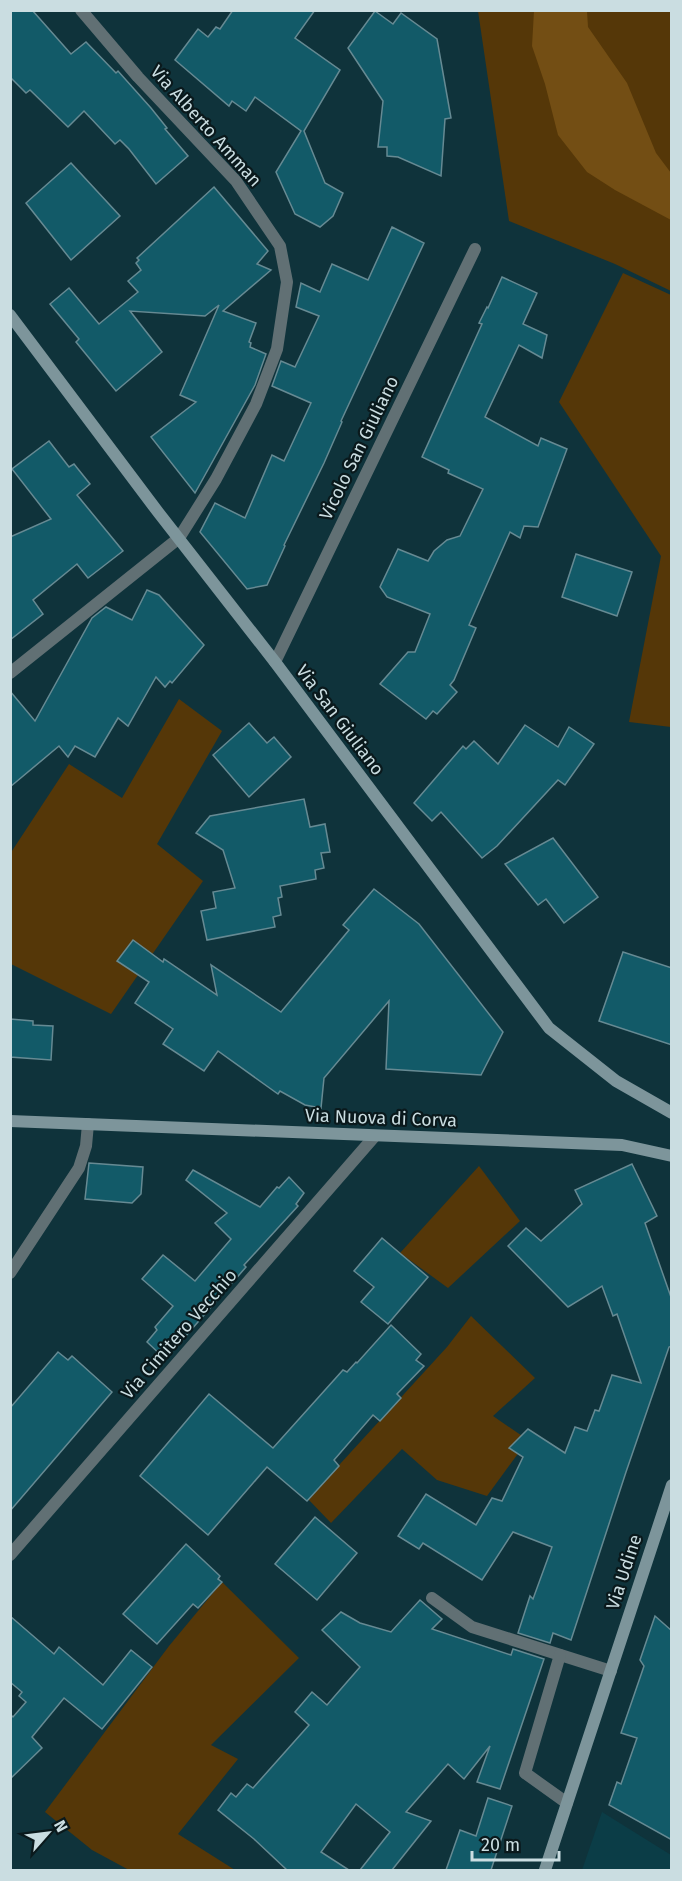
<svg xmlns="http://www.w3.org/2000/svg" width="682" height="1881" font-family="'Fira Sans',sans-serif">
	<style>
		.built { fill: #0b3d47 }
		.green { fill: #553708 }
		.forest { fill: #734e14 }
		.building { fill: #125a68; stroke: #668a93; stroke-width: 1.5 }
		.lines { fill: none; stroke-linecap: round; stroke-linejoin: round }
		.service { stroke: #617074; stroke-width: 12 }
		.minor { stroke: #617074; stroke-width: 12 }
		.secondary { stroke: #7d959b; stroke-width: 12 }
		.labels { text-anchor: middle; stroke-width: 4.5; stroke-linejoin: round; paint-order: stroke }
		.street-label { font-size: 18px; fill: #cadde1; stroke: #0a191c }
	</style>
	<rect width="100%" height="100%" fill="#0f333b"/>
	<!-- built -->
	<polygon class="built" points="602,1812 671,1855 671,1870 582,1870"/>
	<!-- green -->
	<g class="green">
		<polygon points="478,11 671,11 671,291 615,264 509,221"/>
		<polygon points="623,273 671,295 671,727 629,722 661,556 559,402"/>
		<polygon points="179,699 222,731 157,844 203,881 111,1014 11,964 10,854 69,764 122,798"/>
		<polygon points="479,1166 520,1221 448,1288 400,1253"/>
		<polygon points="471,1316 535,1378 493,1416 528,1440 487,1496 437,1480 402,1449 331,1523 308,1499 447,1347"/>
		<polygon points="222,1582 299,1658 211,1745 238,1759 178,1834 235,1870 129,1870 92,1850 45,1812 169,1646"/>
	</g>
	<!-- forest -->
	<polygon class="forest" points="534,11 587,11 588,27 627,83 656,153 671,173 671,220 615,190 587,172 558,135 545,84 532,46"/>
	<!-- building -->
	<g class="building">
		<polygon points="10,10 32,10 71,54 86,42 116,73 118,71 151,108 167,128 165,129 188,156 156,184 129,149 120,140 115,144 84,111 68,127 30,90 26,93 10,77"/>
		<polygon points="233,10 315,10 295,38 340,70 304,131 325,183 343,193 333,216 320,227 295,214 276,172 301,131 255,97 246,111 232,101 229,106 175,60 198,29 208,37 216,27 220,29"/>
		<polygon points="375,11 393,24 401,13 437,39 451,118 445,119 441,176 398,157 387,156 387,147 378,147 383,101 348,48"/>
		<polygon points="71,163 120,216 71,260 26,203"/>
		<polygon points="214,187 268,251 257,264 271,270 223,311 256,323 249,342 251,343 250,347 266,354 255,385 195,493 151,437 196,402 180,395 219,305 205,316 130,311 162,352 116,391 76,342 79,339 50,304 69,288 99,324 138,292 128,281 141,270 136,263 139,260 137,258"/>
		<polygon points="392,227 424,243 341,421 342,422 324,463 284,545 285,546 267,585 247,589 200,532 215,503 245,518 272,455 284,461 311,403 272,386 281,361 295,367 319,316 296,307 301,283 320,292 332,264 368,280"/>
		<polygon points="502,277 537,293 523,324 547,335 542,358 519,345 485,417 538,446 541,438 567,449 538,527 524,526 520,538 510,532 469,625 476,628 454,680 450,685 457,692 437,714 433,711 426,719 380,684 408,652 415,652 430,614 387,597 380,587 398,549 428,561 434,551 447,540 460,536 483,489 448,473 449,470 422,457 482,324 479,323 487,307 488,308"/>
		<polygon points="49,441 69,467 74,464 90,484 77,495 123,551 88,578 77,564 33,600 43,614 10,640 10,537 51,519 12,469"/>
		<polygon points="576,554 632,572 617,616 562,597"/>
		<polygon points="147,590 159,595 204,645 172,683 170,681 165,687 156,677 128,726 118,718 95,757 75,746 68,757 59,746 10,787 10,691 35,721 92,618 106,607 132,620"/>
		<polygon points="249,723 267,743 274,737 291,757 249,797 213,755"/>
		<polygon points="525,725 558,747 569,727 594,744 565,785 558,780 497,846 482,858 441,812 432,821 414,803 463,746 466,749 474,741 498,764"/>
		<polygon points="304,799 310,827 325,824 330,852 321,853 324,868 315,870 316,879 280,886 282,897 278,898 281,915 273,917 275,927 207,940 201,911 216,908 213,892 235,888 223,850 196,833 210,816"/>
		<polygon points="553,838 598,897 564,923 546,899 538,905 505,864"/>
		<polygon points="374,889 419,924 503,1032 481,1075 386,1069 389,1001 324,1078 321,1108 305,1105 280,1091 278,1094 218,1051 204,1071 163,1044 173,1029 135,1003 149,982 117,961 133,940 163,962 164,959 217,995 211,965 281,1012 349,930 343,925"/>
		<polygon points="623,952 672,968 672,1045 599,1021"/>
		<polygon points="10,1019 33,1021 33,1025 53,1026 51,1060 10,1057"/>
		<polygon points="89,1163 143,1167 141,1194 132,1203 85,1199"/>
		<polygon points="632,1164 657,1216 645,1223 672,1300 672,1346 669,1347 626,1472 571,1640 553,1633 550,1643 518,1633 530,1596 533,1599 552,1547 513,1532 482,1580 423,1543 419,1549 398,1536 426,1494 476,1525 492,1498 502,1501 523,1457 509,1448 528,1429 565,1453 575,1427 587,1431 595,1410 599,1411 612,1375 641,1383 617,1314 613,1316 602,1286 568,1307 508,1246 526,1228 541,1241 582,1204 575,1190"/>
		<polygon points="193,1170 260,1207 277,1187 279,1188 289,1177 304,1193 296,1204 298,1206 244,1265 246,1267 177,1346 174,1344 163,1357 147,1342 157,1330 155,1327 173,1306 142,1279 163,1255 195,1281 231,1239 215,1223 227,1213 186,1180"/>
		<polygon points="382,1238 428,1277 388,1324 361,1302 374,1287 354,1271"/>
		<polygon points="391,1325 421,1354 416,1360 424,1366 397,1394 401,1398 380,1421 373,1415 334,1460 339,1466 307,1501 267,1467 208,1535 140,1476 209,1394 273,1448 343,1370 347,1372 356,1362 357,1363"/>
		<polygon points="58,1352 68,1360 72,1356 112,1392 10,1511 10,1408"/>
		<polygon points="315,1517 357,1553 317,1600 275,1564"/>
		<polygon points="186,1544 220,1576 218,1579 222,1582 198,1608 193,1604 157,1644 123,1614"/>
		<polygon points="420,1600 442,1619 432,1629 511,1655 513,1649 544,1659 500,1789 477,1782 490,1746 464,1779 448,1764 406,1812 431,1821 392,1870 360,1870 390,1832 356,1804 321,1852 349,1870 287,1870 254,1839 218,1810 231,1793 236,1797 247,1784 253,1788 309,1725 295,1712 312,1692 327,1705 360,1667 322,1630 341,1612 360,1623 391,1632"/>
		<polygon points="10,1616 54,1654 59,1647 103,1685 131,1650 152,1667 102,1729 64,1698 32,1737 42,1748 10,1779 10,1714 13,1717 26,1702 19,1696 22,1692 10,1682"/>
		<polygon points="655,1616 672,1631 672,1840 609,1805 617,1782 621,1784 637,1738 621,1733 644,1666 640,1660"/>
		<polygon points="488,1798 512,1806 491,1870 446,1870 460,1830 476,1836"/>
	</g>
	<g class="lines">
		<!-- service -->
		<g class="service">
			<polyline points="10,1273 79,1168 86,1146 88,1124"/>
			<polyline points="432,1598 472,1627 611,1671"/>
			<polyline points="560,1655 525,1773 567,1803"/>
		</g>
		<!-- minor -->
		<g class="minor">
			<polyline points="275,662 475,249"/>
			<polyline points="10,673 179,538 216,479 256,404 277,349 287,282 280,246 236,181 138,77 81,10"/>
			<polyline points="10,1555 374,1137"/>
		</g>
		<!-- secondary -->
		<g class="secondary">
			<polyline points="10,315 158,512 275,662 549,1028 616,1081 672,1113"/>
			<polyline points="10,1121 622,1145 672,1156"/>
			<polyline points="545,1870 672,1485"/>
		</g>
	</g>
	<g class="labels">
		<!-- street labels -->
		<g class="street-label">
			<text transform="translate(206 126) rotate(48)" y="6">Via Alberto Amman</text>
			<text transform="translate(359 448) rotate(-64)" y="6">Vicolo San Giuliano</text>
			<text transform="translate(340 720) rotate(53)" y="6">Via San Giuliano</text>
			<text transform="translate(381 1118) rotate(2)" y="6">Via Nuova di Corva</text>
			<text transform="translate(179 1334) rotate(-49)" y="6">Via Cimitero Vecchio</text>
			<text transform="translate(624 1572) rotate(-72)" y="6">Via Udine</text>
		</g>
	</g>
	<!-- border -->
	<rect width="682" height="1881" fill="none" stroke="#cadde1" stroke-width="24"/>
	<!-- north arrow -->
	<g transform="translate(48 1833) rotate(62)" stroke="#0a191c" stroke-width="4.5" paint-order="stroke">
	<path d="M0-4.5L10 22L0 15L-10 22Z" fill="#cadde1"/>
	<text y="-9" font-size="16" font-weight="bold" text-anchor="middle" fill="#cadde1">N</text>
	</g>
	<!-- scale -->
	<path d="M472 1851v9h87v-9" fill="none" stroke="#cadde1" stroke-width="3"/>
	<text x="481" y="1851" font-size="18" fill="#cadde1" stroke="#0a191c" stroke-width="4.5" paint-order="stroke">20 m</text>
</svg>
